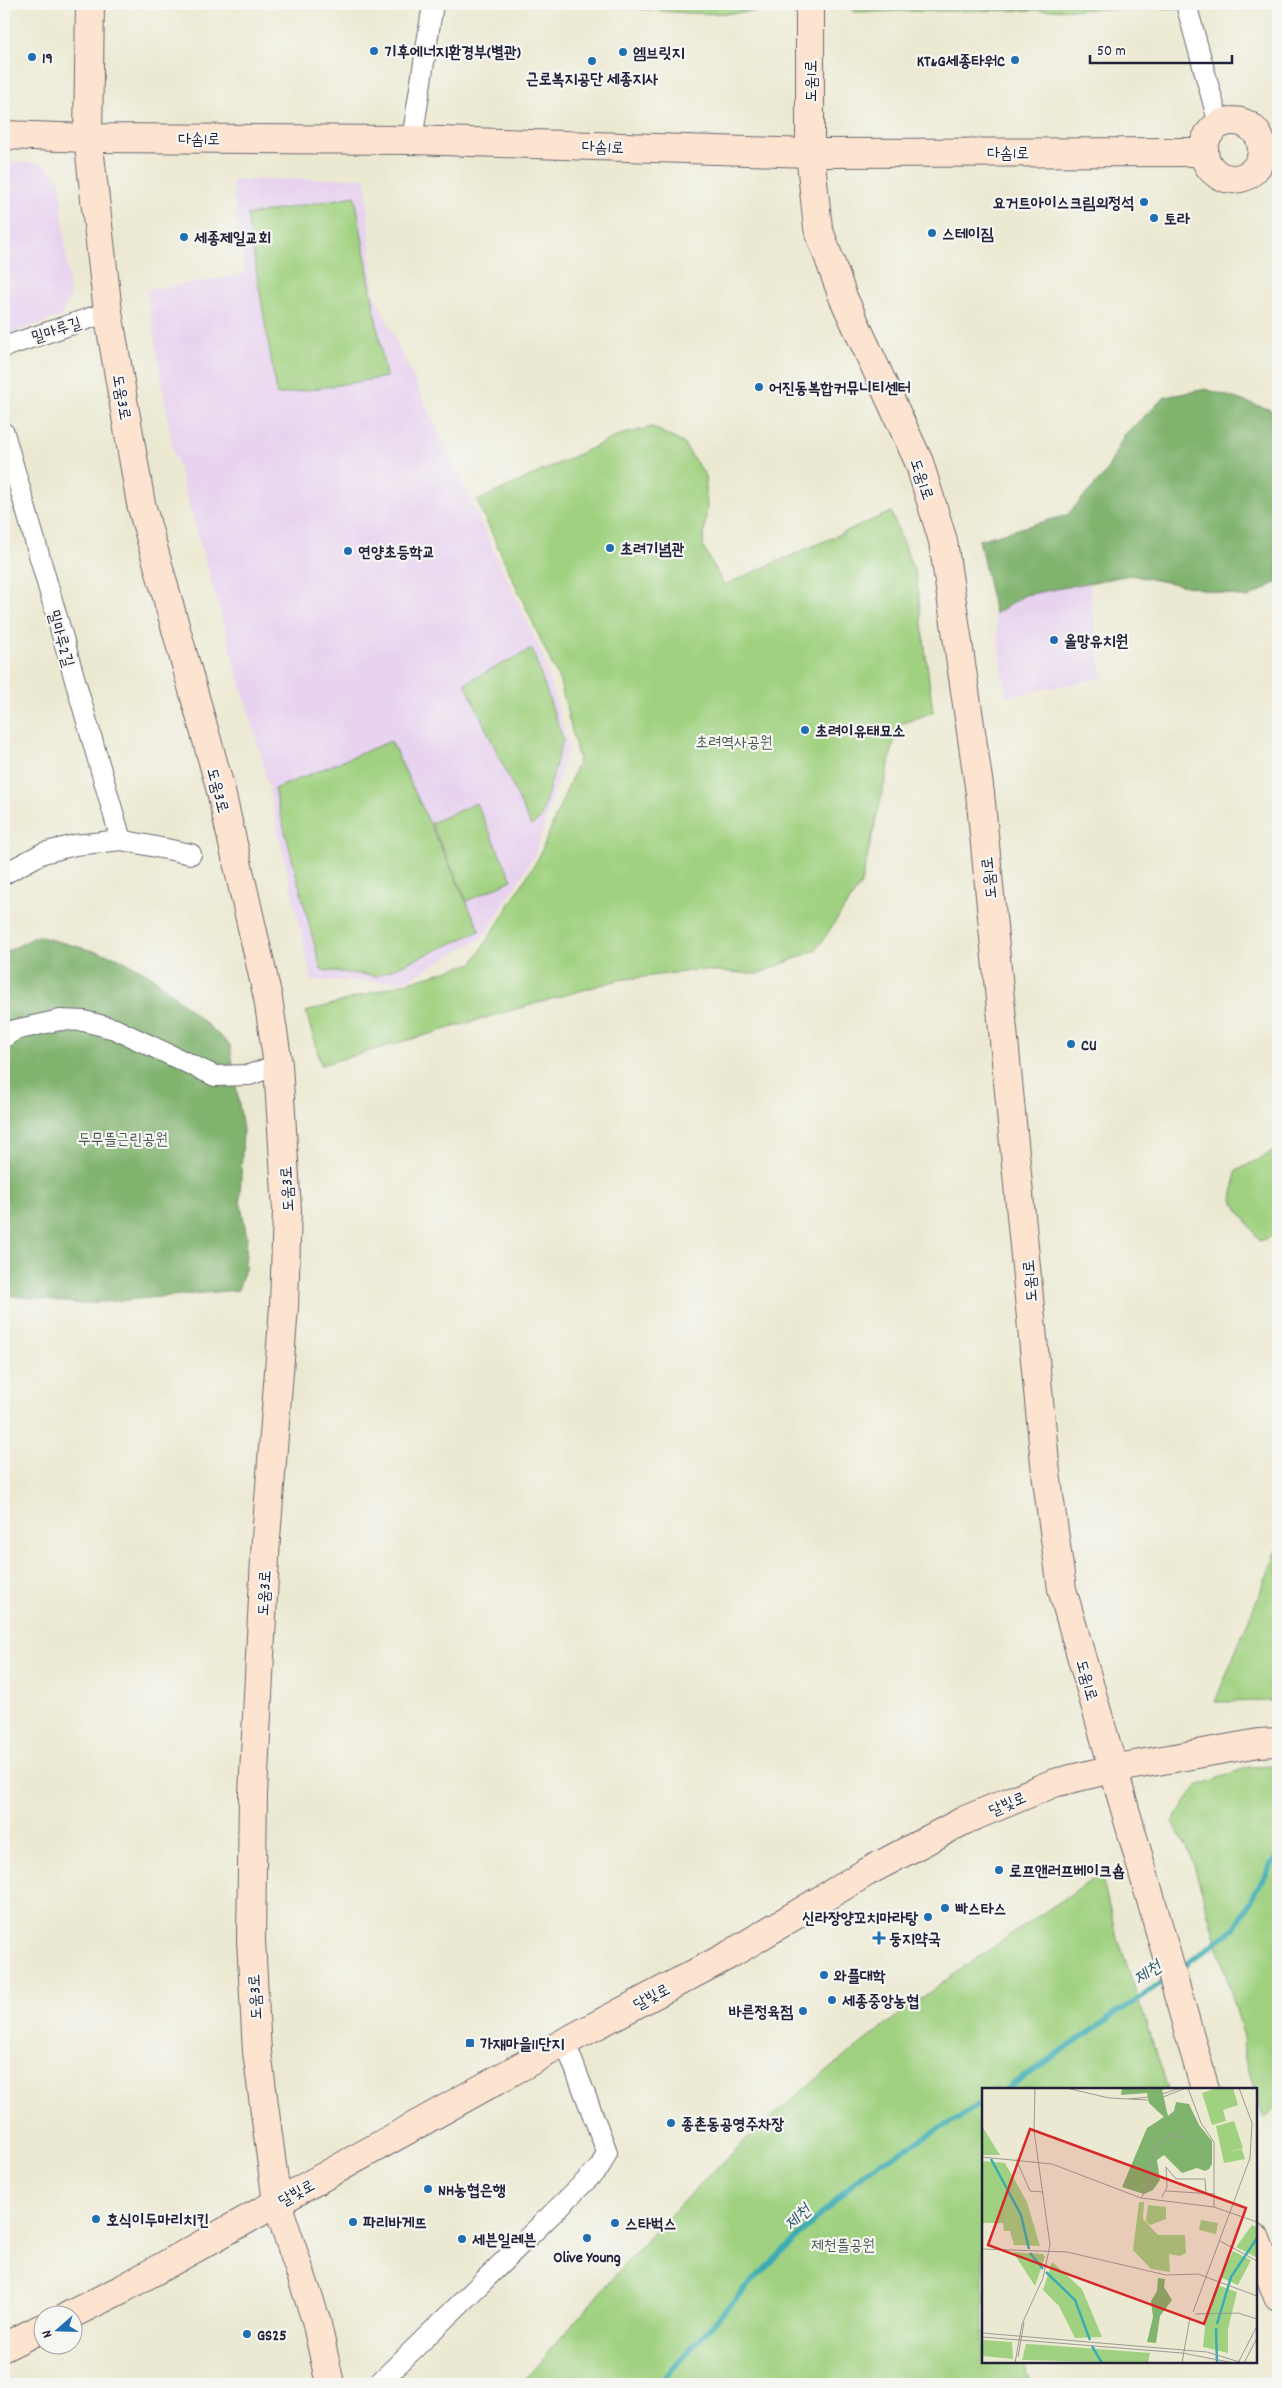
<svg xmlns="http://www.w3.org/2000/svg" width="1282" height="2388" font-family="Dekko,'Poor Story',sans-serif">
	<style>
		.built { fill: #e7d2ef }
		.green { fill: #a0d180; stroke: #617a5e }
		.forest { fill: #80b36e; stroke: #516a54 }
		.lines { fill: none; stroke-linecap: round; stroke-linejoin: round }
		.stream { stroke: #3aacb3; stroke-width: 5.5 }
		.street-casing { stroke: #696870; stroke-width: 22 }
		.secondary-casing { stroke: #696870; stroke-width: 30 }
		.street { stroke: #fff; stroke-width: 20 }
		.secondary { stroke: #fde4d1; stroke-width: 28 }
		.poi-dot { fill: #1f6fb2; stroke: #f6f6f2; stroke-width: 2 }
		.labels { text-anchor: middle; stroke-width: 4.5; stroke-linejoin: round; paint-order: stroke }
		.poi-label { font-size: 16px; font-weight: bold; fill: #22223b; stroke: #f6f6f2; text-anchor: start }
		.street-label { font-size: 16px; fill: #22223b; stroke: #f6f6f2 }
		.park-label { font-size: 16px; fill: #485750; stroke: #f6f6f2 }
		.water-label { font-size: 18px; font-style: italic; fill: #2c596b; stroke: #f6f6f2 }
		.inset-river { fill: none; stroke: #3aacb3; stroke-width: 2.5 }
		.inset-road { fill: none; stroke: #9b9996; stroke-width: 1 }
		.view { fill: #d62828; fill-opacity: 0.15; stroke: #d62828; stroke-width: 2.5 }
		.inset-edge { fill: none; stroke: #22223b; stroke-width: 2.5 }
	</style>
	<rect width="100%" height="100%" fill="#f6f6f2"/>
	<filter id="ink" filterUnits="userSpaceOnUse"><feTurbulence type="fractalNoise" baseFrequency=".02" numOctaves="2"/><feDisplacementMap in="SourceGraphic" scale="10" xChannelSelector="R" yChannelSelector="G"/><feConvolveMatrix kernelMatrix="1 2 1 2 8 2 1 2 1" color-interpolation-filters="sRGB"/></filter>
	<filter id="wash" filterUnits="userSpaceOnUse"><feTurbulence type="fractalNoise" baseFrequency=".0096" numOctaves="4" result="noise"/><feDisplacementMap in="SourceGraphic" scale="20" xChannelSelector="R" yChannelSelector="G"/><feGaussianBlur stdDeviation="1.12" result="paint"/><feColorMatrix in="noise" values="0 0 0 0 0 0 0 0 0 0 0 0 0 0 0 0 0 1.4 0 .05"/><feComposite in="paint" operator="in"/></filter>
	<g filter="url(#wash)">
		<rect width="100%" height="100%" fill="#ece9d2"/>
		<!-- built -->
		<g class="built">
			<polygon points="4,162 42,163 60,180 70,298 60,317 4,335"/>
			<polygon points="366,178 373,291 543,657 569,746 534,856 484,937 404,981 312,981 260,751 172,445 147,290 245,274 232,180"/>
			<polygon points="1089,582 1102,678 1006,697 995,614 1024,595"/>
		</g>
		<!-- green -->
		<g class="green">
			<path d="M601,4H763V10C709,18 655,11 601,4Z"/>
			<polygon points="853,4 1234,4 1201,8 853,12"/>
			<polygon points="355,196 386,377 277,395 247,215"/>
			<polygon points="652,427 683,443 705,475 707,506 703,547 724,585 891,512 916,576 933,712 898,725 861,884 816,950 758,974 699,970 618,980 321,1065 306,1012 473,963 539,857 579,760 560,682 477,501 620,435"/>
			<polygon points="532,649 563,739 541,818 531,826 465,683"/>
			<polygon points="391,741 480,931 377,976 321,970 274,789"/>
			<polygon points="476,803 512,880 467,901 431,823"/>
			<polygon points="1278,1149 1278,1234 1260,1241 1232,1200 1236,1171"/>
			<polygon points="1278,1548 1278,1701 1215,1702"/>
			<polygon points="1278,1766 1278,2104 1264,2119 1245,2059 1244,2037 1191,1855 1172,1822 1197,1786 1249,1767"/>
			<path d="M1101,1874L1114,1926L1168,2089H983V2362H1023L1031,2384H521C587,2308 650,2231 723,2162C838,2052 969,1962 1101,1874Z"/>
		</g>
		<!-- forest -->
		<g class="forest">
			<polygon points="1206,389 1268,409 1278,414 1278,582 1248,598 1130,575 1025,595 995,614 979,540 1067,515 1105,474 1124,435 1165,397"/>
			<polygon points="37,936 117,957 152,976 230,1045 243,1130 240,1200 247,1237 245,1269 238,1290 82,1304 4,1295 4,953"/>
		</g>
		<g class="lines">
			<!-- stream -->
			<g class="stream">
				<polyline points="1179,1970 1234,1929 1278,1854"/>
				<polyline points="1006,2089 1165,1980"/>
				<polyline points="659,2384 750,2283 864,2173 983,2103"/>
			</g>
		</g>
	</g>
	<g filter="url(#ink)">
		<g class="lines">
			<!-- street casing -->
			<g class="street-casing">
				<g id="street">
					<polyline points="1186,4 1219,124"/>
					<polyline points="412,140 433,4"/>
					<polyline points="4,347 108,312"/>
					<polyline points="4,433 121,840"/>
					<polyline points="4,874 43,853 75,845 121,840 191,854"/>
					<polyline points="4,1037 15,1030 60,1020 84,1021 115,1029 215,1076 249,1075 278,1065"/>
					<polyline points="378,2384 600,2167 607,2152 565,2042"/>
				</g>
			</g>
			<!-- secondary casing -->
			<g class="secondary-casing">
				<g id="secondary">
					<polyline points="90,4 88,138 108,312 141,504 220,787 268,998 278,1065 287,1210 284,1307 266,1538 253,1794 251,1940 257,2052 277,2203 316,2320 330,2384"/>
					<polyline points="810,4 810,153 818,228 843,297 919,462 943,541 980,793 1046,1473 1062,1589 1205,2089"/>
					<circle cx="1233" cy="150" r="29"/>
					<polyline points="4,135 88,138 412,140 810,153 1203,152"/>
					<polyline points="1256,2239 1278,2297"/>
					<polyline points="68,2316 124,2288 565,2042 729,1955 867,1872 965,1820 1054,1783 1112,1769 1259,1743 1278,1742"/>
					<polyline points="4,2347 42,2328"/>
				</g>
			</g>
			<!-- street -->
			<use href="#street" class="street"/>
			<!-- secondary -->
			<use href="#secondary" class="secondary"/>
		</g>
	</g>
	<!-- markers -->
	<g class="poi-dot">
		<circle cx="374" cy="51" r="5"/>
		<circle cx="623" cy="52" r="5"/>
		<circle cx="32" cy="57" r="5"/>
		<circle cx="1015" cy="60" r="5"/>
		<circle cx="592" cy="61" r="5"/>
		<circle cx="1144" cy="202" r="5"/>
		<circle cx="1154" cy="218" r="5"/>
		<circle cx="932" cy="233" r="5"/>
		<circle cx="184" cy="237" r="5"/>
		<circle cx="759" cy="387" r="5"/>
		<circle cx="610" cy="548" r="5"/>
		<circle cx="348" cy="551" r="5"/>
		<circle cx="1054" cy="640" r="5"/>
		<circle cx="805" cy="730" r="5"/>
		<circle cx="1071" cy="1044" r="5"/>
		<circle cx="999" cy="1870" r="5"/>
		<circle cx="945" cy="1908" r="5"/>
		<circle cx="928" cy="1917" r="5"/>
		<path d="M876.5 1930.5h5v5h5v5h-5v5h-5v-5h-5v-5h5z"/>
		<circle cx="824" cy="1975" r="5"/>
		<circle cx="832" cy="2000" r="5"/>
		<circle cx="803" cy="2011" r="5"/>
		<rect x="465" y="2038" width="10" height="10" rx="2.5"/>
		<circle cx="671" cy="2123" r="5"/>
		<circle cx="428" cy="2189" r="5"/>
		<circle cx="96" cy="2219" r="5"/>
		<circle cx="353" cy="2222" r="5"/>
		<circle cx="615" cy="2223" r="5"/>
		<circle cx="587" cy="2238" r="5"/>
		<circle cx="462" cy="2239" r="5"/>
		<circle cx="247" cy="2334" r="5"/>
	</g>
	<g class="labels">
		<!-- poi labels -->
		<g class="poi-label">
			<text x="384" y="57">기후에너지환경부(별관)</text>
			<text x="633" y="58">엠브릿지</text>
			<text x="42" y="63">19</text>
			<text x="1005" y="66" text-anchor="end">KT&amp;G세종타워C</text>
			<text x="592" y="84" text-anchor="middle">근로복지공단 세종지사</text>
			<text x="1134" y="208" text-anchor="end">요거트아이스크림의정석</text>
			<text x="1164" y="224">토라</text>
			<text x="942" y="239">스테이짐</text>
			<text x="194" y="243">세종제일교회</text>
			<text x="769" y="393">어진동복합커뮤니티센터</text>
			<text x="620" y="554">초려기념관</text>
			<text x="358" y="557">연양초등학교</text>
			<text x="1064" y="646">올망유치원</text>
			<text x="815" y="736">초려이유태묘소</text>
			<text x="1081" y="1050">CU</text>
			<text x="1009" y="1876">로프앤러프베이크숍</text>
			<text x="955" y="1914">빠스타스</text>
			<text x="918" y="1923" text-anchor="end">신라장양꼬치마라탕</text>
			<text x="889" y="1944">둥지약국</text>
			<text x="834" y="1981">와플대학</text>
			<text x="842" y="2006">세종중앙농협</text>
			<text x="793" y="2017" text-anchor="end">바른정육점</text>
			<text x="480" y="2049">가재마을11단지</text>
			<text x="681" y="2129">종촌동공영주차장</text>
			<text x="438" y="2195">NH농협은행</text>
			<text x="106" y="2225">호식이두마리치킨</text>
			<text x="363" y="2228">파리바게뜨</text>
			<text x="625" y="2229">스타벅스</text>
			<text x="472" y="2245">세븐일레븐</text>
			<text x="587" y="2262" text-anchor="middle">Olive Young</text>
			<text x="257" y="2340">GS25</text>
		</g>
		<!-- street labels -->
		<g class="street-label">
			<text transform="translate(810 81) rotate(-90)" y="6">도움1로</text>
			<text x="199" y="144">다솜1로</text>
			<text transform="translate(603 146) rotate(2)" y="6">다솜1로</text>
			<text x="1008" y="158">다솜1로</text>
			<text transform="translate(56 329) rotate(-18)" y="6">밀마루길</text>
			<text transform="translate(123 397) rotate(80)" y="6">도움3로</text>
			<text transform="translate(923 479) rotate(71)" y="6">도움1로</text>
			<text transform="translate(62 638) rotate(74)" y="6">밀마루2길</text>
			<text transform="translate(219 790) rotate(75)" y="6">도움3로</text>
			<text transform="translate(988 878) rotate(-96)" y="6">도움1로</text>
			<text transform="translate(286 1189) rotate(-93)" y="6">도움3로</text>
			<text transform="translate(1029 1281) rotate(-95)" y="6">도움1로</text>
			<text transform="translate(263 1593) rotate(-87)" y="6">도움3로</text>
			<text transform="translate(1088 1680) rotate(74)" y="6">도움1로</text>
			<text transform="translate(1007 1803) rotate(-23)" y="6">달빛로</text>
			<text transform="translate(651 1996) rotate(-28)" y="6">달빛로</text>
			<text transform="translate(254 1997) rotate(-93)" y="6">도움3로</text>
			<text transform="translate(296 2192) rotate(-29)" y="6">달빛로</text>
		</g>
		<!-- park labels -->
		<g class="park-label">
			<text x="734" y="747">초려역사공원</text>
			<text x="123" y="1144">두무뜰근린공원</text>
			<text x="843" y="2250">제천뜰공원</text>
		</g>
		<!-- water labels -->
		<g class="water-label">
			<text transform="translate(1147 1972) rotate(-35)" y="6">제천</text>
			<text transform="translate(797 2217) rotate(-44)" y="6">제천</text>
		</g>
	</g>
	<!-- overview -->
	<g transform="translate(982 2088)">
		<rect width="275" height="275" fill="#ece9d2"/>
		<path d="M235,0H251L256,17L241,22L244,33L230,37L220,5ZM252,33L261,60L244,65L260,61L263,71L242,75L234,38ZM0,38L18,67H0ZM0,73L23,75L45,114L58,158L32,157L28,143H22L21,135H0ZM157,114H162L161,131L176,147H203L204,165L198,168L187,166L188,184L169,181L151,162ZM166,117L184,119V131L168,137L164,133ZM219,132L236,135L234,146L217,142ZM270,137L275,139L274,169L254,159ZM251,163L269,172L256,197L238,189ZM31,164L61,166L63,169L53,198ZM70,174L100,201L120,249L93,250L77,218L61,202ZM235,197L255,204L246,241V265L221,259L224,228ZM0,252L30,254L31,271L0,268ZM44,256L63,257L168,265L166,275L40,272Z" fill="#a0d180"/>
		<path d="M140,0H187L180,2L186,28L192,23L194,14L207,16L217,37L230,53V76L227,81L223,83L215,80L200,85L182,67L175,72L178,92L171,102L162,106L140,99L165,40L182,29L167,15L165,5L139,7ZM176,190L183,191L182,199L190,212L178,228L174,255L165,254L171,229L169,213L175,203Z" fill="#80b36e"/>
		<path class="inset-river" d="M9,71L39,127L47,161M48,165L61,181M64,184L93,212L108,252M235,236L249,189L275,150M234,240L235,275M110,258L120,275"/>
		<path class="inset-road" d="M84,0L127,10L167,12M206,0L219,35L232,54V119M180,6L199,0M181,9L204,0M147,11L166,9M0,69L70,76L159,110L232,119L275,134M34,71L48,103L61,104M184,103L233,106M180,109L185,99L184,79L194,91H223L224,106M159,110L170,92L169,73L177,54L188,47L204,50M238,153L275,173M0,161L85,164L184,187L216,186L275,208M211,224L268,70L270,35L257,0M213,226L256,225L275,231M0,245L225,264L261,275M0,249L200,265L252,275M36,269L42,234M33,275L40,236L61,190L68,157L52,43L53,0M200,275L208,229M256,275L275,238M262,275L275,250"/>
		<path class="view" d="M48,41L264,120L222,236L6,157Z"/>
		<rect width="275" height="275" class="inset-edge"/>
	</g>
	<!-- margin -->
	<rect width="1282" height="2388" fill="none" stroke="#f6f6f2" stroke-width="20"/>
	<!-- north arrow -->
	<g transform="translate(58 2330) rotate(250)"><circle r="24" fill="#f6f6f2" stroke="#a1a1a9"/>
	<path d="M0-4L9 19L0 12L-9 19Z" fill="#1f6fb2"/>
	<text y="-8" font-size="14" font-weight="bold" text-anchor="middle" fill="#22223b">N</text>
	</g>
	<!-- scale -->
	<path d="M1090 55v8h142v-8" fill="none" stroke="#22223b" stroke-width="2.5"/>
	<text x="1097" y="55" font-size="15" fill="#22223b" stroke="#f6f6f2" stroke-width="4" paint-order="stroke">50 m</text>
</svg>
